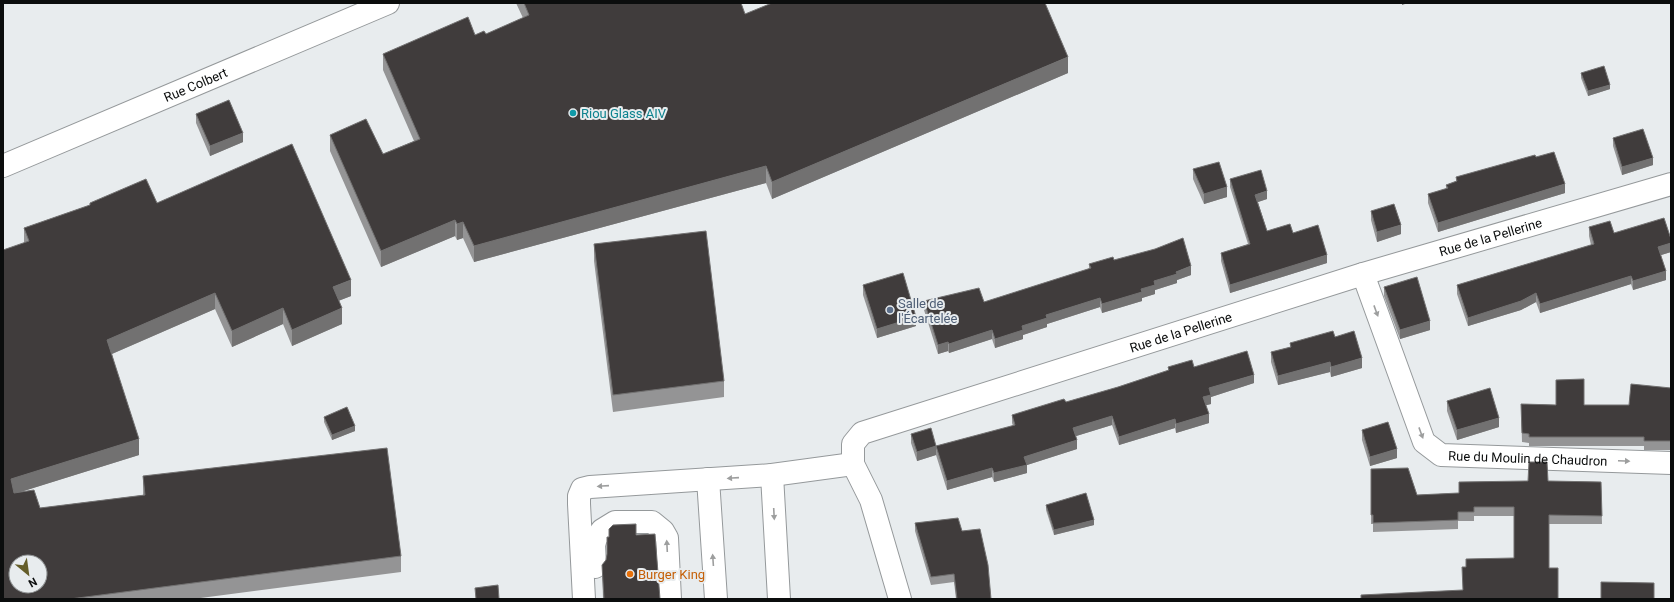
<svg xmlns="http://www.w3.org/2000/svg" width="1674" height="602" font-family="Roboto,sans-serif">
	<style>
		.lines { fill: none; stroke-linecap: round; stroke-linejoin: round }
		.minor-casing { stroke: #95999b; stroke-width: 24 }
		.minor { stroke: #fff; stroke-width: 22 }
		.wall { fill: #949495 }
		.shaded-wall { fill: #727171 }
		.building { fill: #403c3c; stroke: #727171; fill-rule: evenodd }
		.oneway { fill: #9d9e9e }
		.culture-dot { fill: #0f9aa8; stroke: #e8ecee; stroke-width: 1.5 }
		.service-dot { fill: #5c6f8a; stroke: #e8ecee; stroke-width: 1.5 }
		.food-dot { fill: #e8710a; stroke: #e8ecee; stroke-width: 1.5 }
		.labels { text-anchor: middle; stroke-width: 4; stroke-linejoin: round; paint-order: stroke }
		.street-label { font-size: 13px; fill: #0b0d0d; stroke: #e8ecee }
		.culture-label { font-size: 13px; fill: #0d838f; stroke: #e8ecee; text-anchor: start }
		.service-label { font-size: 13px; fill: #4e5e75; stroke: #e8ecee; text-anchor: start }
		.food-label { font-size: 13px; fill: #c56008; stroke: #e8ecee; text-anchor: start }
	</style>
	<rect width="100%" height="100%" fill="#e8ecee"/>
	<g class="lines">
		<!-- minor casing -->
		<g class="minor-casing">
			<g id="minor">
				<path id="s1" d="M3,166L388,3"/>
				<path id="s2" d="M1363,274L1424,442L1441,455L1671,463"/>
				<polyline points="772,475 779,599"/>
				<polyline points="708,479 716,599"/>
				<polyline points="595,567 594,545 596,538 602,530 615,522 652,522 663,531 667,538 670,599"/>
				<polyline points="584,599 579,504 579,496 582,489 590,487 772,475 853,464"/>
				<path id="s3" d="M900,599L871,500L853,464V444L862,433L1363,274L1671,184"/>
			</g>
		</g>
		<!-- minor -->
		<use href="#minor" class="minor"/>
	</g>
	<!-- wall -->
	<g class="wall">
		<polygon points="516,3 741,3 745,14 1068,73 772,199 766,183 474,262 463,238 457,240 455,236 381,267 330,151 330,135 383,154 414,141 383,70 383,54 475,35 486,34 523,18"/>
		<polygon points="1581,73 1610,89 1588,96 1581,78"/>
		<polygon points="196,114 243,142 210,156 196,123"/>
		<polygon points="1613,138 1653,165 1622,175 1613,146"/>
		<polygon points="1536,157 1565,193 1438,232 1428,203 1428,194 1446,189 1446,185 1456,181 1456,177"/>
		<polygon points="1193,169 1227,197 1204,204 1193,179"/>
		<polygon points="1230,179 1267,199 1258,202 1267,231 1293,233 1327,263 1230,293 1221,261 1221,253 1248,244 1230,187"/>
		<polygon points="90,203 157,203 351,296 338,301 342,324 292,346 283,324 232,347 215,309 112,354 139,455 20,492 40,508 143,495 143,476 401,556 401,572 193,599 3,599 24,243 24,228 90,205"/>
		<polygon points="1371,211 1401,234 1377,242 1371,220"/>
		<polygon points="1589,227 1614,233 1671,239 1671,252 1661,255 1666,280 1633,290 1631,284 1540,313 1536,302 1521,310 1468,326 1457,294 1457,285 1591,245 1589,236"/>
		<polygon points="594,244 724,381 724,397 613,412 594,261"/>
		<polygon points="1114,260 1191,275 1177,280 1177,283 1155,290 1155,294 1142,298 1142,301 1102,313 1100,307 1047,324 1047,327 1023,335 1023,339 995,348 992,339 949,353 948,351 938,354 924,310 924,301 984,302 1089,269 1089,264"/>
		<polygon points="863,285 916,326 877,338 863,295"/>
		<polygon points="1384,287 1430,330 1400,339 1384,296"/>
		<polygon points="1335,337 1362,368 1331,377 1330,372 1278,385 1271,362 1271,352 1290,347 1290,343"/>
		<polygon points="1168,367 1194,367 1254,383 1211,397 1211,404 1206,405 1209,423 1176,433 1175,428 1119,445 1112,425 1076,436 1077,449 1027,465 1027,473 994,482 992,477 947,490 936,455 917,461 911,443 911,434 936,446 1013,426 1012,423 1012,415 1066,402 1118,387 1168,371"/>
		<polygon points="1671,388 1671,450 1644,450 1644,446 1529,446 1529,443 1522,442 1521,404 1556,405 1629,405"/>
		<polygon points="1447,401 1499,427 1457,440 1447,411"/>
		<polygon points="324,417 355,431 332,440 324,422"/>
		<polygon points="1362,430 1397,458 1370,466 1362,440"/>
		<polygon points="1371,469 1417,495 1459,493 1548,481 1601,482 1602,524 1549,524 1549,568 1463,590 1466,567 1514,558 1514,516 1474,516 1474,521 1458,521 1458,529 1373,532 1373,524 1371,524"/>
		<polygon points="1046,505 1094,525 1054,535 1046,510"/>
		<polygon points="915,523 962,531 991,599 956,599 954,582 931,585 915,531"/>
		<polygon points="609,529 636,535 660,599 603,599 602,565 606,560 607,556 607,537 609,537"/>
	</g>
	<!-- shaded-wall -->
	<g class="shaded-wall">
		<polygon points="1402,3 1408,3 1402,5"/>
		<polygon points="1068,57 1068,73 772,199 772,182"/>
		<polygon points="1610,85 1610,89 1588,96 1588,91"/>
		<polygon points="243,133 243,142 210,156 210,146"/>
		<polygon points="1653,158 1653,165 1622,175 1622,167"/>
		<polygon points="766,166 766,183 474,262 474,246"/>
		<polygon points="1565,184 1565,193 1438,232 1438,223"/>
		<polygon points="1227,187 1227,197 1204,204 1204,194"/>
		<polygon points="1267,191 1267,199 1255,203 1255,195"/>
		<polygon points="455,220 455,236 381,267 381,251"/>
		<polygon points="463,222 463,238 457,240 457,224"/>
		<polygon points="1401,225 1401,234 1377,242 1377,232"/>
		<polygon points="1671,243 1671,252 1658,256 1658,247"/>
		<polygon points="1327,255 1327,263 1230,293 1230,285"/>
		<polygon points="1191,266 1191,275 1177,280 1177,283 1155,290 1155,294 1142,298 1142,301 1102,313 1102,304 1141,289 1154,281 1176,272"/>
		<polygon points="1666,271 1666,280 1633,290 1633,281"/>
		<polygon points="1631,276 1631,284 1540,313 1540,304"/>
		<polygon points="351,280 351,296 333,303 333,287"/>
		<polygon points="215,293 215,309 107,356 107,340"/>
		<polygon points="1536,293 1536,302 1521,310 1468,326 1468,318"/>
		<polygon points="1100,298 1100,307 1047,324 1047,327 1023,335 1023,339 995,348 995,339 1046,315"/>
		<polygon points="283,308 283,324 232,347 232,331"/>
		<polygon points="342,308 342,324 292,346 292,330"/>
		<polygon points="916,317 916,326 877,338 877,329"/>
		<polygon points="1430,321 1430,330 1400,339 1400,330"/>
		<polygon points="992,330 992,339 949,353 949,344"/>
		<polygon points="948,342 948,351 938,354 938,345"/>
		<polygon points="1362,358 1362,368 1331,377 1331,367"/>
		<polygon points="1330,362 1330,372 1278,385 1278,376"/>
		<polygon points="1254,375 1254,383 1211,397 1211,404 1203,406 1203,397 1209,388"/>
		<polygon points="1209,414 1209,423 1176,433 1176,424"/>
		<polygon points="1112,416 1112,425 1073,437 1073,428"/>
		<polygon points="1499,418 1499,427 1457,440 1457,430"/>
		<polygon points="1175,419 1175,428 1119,445 1119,437"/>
		<polygon points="355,426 355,431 332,440 332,435"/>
		<polygon points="139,439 139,455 11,495 11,479"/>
		<polygon points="1077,440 1077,449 1027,465 1027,473 994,482 994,473 1024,457"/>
		<polygon points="936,446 936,455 917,461 917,452"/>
		<polygon points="1397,449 1397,458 1370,466 1370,457"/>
		<polygon points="992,468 992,477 947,490 947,481"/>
		<polygon points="1094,520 1094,525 1054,535 1054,530"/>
	</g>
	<!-- building -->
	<g class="building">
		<polygon points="524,3 741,3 745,14 772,3 1045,3 1068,57 772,182 766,166 474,246 463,222 457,224 455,220 381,251 330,135 366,119 383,154 420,139 383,54 468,17 475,35 484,31 486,34 529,15"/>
		<polygon points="1604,66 1610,85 1588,91 1581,73"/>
		<polygon points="229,100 243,133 210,146 196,114"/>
		<polygon points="1643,129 1653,158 1622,167 1613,138"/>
		<path d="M292,144L351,280L333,287L342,308L292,330L283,308L232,331L215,293L107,340L139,439L11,479L14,493L34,490L40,508L145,495L143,476L387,448L401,556L70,599H3V250L29,241L24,228L90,205V203L146,179L157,203ZM16,562H40V586H16Z"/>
		<polygon points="1554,152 1565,184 1438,223 1428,194 1448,188 1446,185 1457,181 1456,177 1535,155 1536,157"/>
		<polygon points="1219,162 1227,187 1204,194 1193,169"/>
		<polygon points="1261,170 1267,191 1255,195 1267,231 1290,224 1293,233 1318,225 1327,255 1230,285 1221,253 1250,244 1230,179"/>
		<polygon points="1394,204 1401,225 1377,232 1371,211"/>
		<polygon points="1664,218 1671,239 1671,243 1658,247 1666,271 1633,281 1631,276 1540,304 1536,293 1521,301 1468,318 1457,285 1594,244 1589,227 1610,221 1614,233"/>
		<polygon points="706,231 724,381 613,395 594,244"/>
		<polygon points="1183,238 1191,266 1176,272 1177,274 1154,281 1155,285 1141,289 1142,292 1102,304 1100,298 1046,315 1047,318 1022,326 1023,330 995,339 992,330 949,344 948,342 938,345 924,301 979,288 984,302 1091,268 1089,264 1113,257 1114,260 1155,249"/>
		<polygon points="903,273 916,317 877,329 863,285"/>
		<polygon points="1417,277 1430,321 1400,330 1384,287"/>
		<polygon points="1333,331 1335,337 1354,331 1362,358 1331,367 1330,362 1278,376 1271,352 1291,347 1290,343"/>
		<polygon points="1247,351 1254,375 1209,388 1211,395 1203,397 1209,414 1176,424 1175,419 1119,437 1112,416 1073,428 1077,440 1024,457 1027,465 994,473 992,468 947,481 936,446 917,452 911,434 931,428 936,446 1015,425 1012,415 1064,399 1066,402 1118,387 1169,370 1168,367 1192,360 1194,367"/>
		<polygon points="1584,379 1584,405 1629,405 1631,384 1671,388 1671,441 1644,441 1644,437 1529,437 1529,434 1522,433 1521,404 1556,405 1556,380"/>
		<polygon points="1490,388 1499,418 1457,430 1447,401"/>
		<polygon points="347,407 355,426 332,435 324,417"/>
		<polygon points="1388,422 1397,449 1370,457 1362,430"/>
		<polygon points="1529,462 1547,462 1548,481 1601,482 1602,516 1549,515 1549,568 1558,568 1558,599 1361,599 1361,595 1463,590 1462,567 1466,567 1466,559 1514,558 1514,507 1474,507 1474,512 1458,512 1458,520 1373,523 1373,515 1371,515 1371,469 1408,468 1417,495 1459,493 1459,482 1528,481"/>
		<polygon points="1086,493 1094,520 1054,530 1046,505"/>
		<polygon points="958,518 962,531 980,529 988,565 991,599 957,599 954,574 931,577 915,523"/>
		<polygon points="636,524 636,535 655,534 660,599 604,599 602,565 606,560 607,554 607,537 609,537 609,529 613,525"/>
		<polygon points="1601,582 1654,583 1654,599 1601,599"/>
		<polygon points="498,585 499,599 476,599 475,588"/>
	</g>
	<!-- one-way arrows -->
	<defs><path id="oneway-solid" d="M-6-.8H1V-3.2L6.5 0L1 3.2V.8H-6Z"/></defs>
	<g class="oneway">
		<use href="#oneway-solid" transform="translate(1376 311) rotate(70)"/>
		<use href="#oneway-solid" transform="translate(1421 433) rotate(70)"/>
		<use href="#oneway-solid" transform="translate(1624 461) rotate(2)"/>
		<use href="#oneway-solid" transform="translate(733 478) rotate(176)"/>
		<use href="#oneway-solid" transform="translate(603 486) rotate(176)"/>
		<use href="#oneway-solid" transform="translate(774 514) rotate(87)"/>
		<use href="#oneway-solid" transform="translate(667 546) rotate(-93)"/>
		<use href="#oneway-solid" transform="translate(713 560) rotate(-94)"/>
	</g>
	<!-- markers -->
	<circle class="culture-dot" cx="573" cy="113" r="4"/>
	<circle class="service-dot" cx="890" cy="310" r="4"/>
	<circle class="food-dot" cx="630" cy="574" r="4"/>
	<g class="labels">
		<!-- street labels -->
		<g class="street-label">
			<text dy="5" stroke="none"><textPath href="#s1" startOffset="209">Rue Colbert</textPath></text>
			<text dy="5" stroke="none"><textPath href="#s3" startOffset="836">Rue de la Pellerine</textPath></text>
			<text dy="5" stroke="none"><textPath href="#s3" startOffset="512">Rue de la Pellerine</textPath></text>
			<text dy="5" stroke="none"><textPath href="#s2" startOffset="287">Rue du Moulin de Chaudron</textPath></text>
		</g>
		<!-- culture labels -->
		<g class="culture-label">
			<text x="581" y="118">Riou Glass AIV</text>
		</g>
		<!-- service labels -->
		<g class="service-label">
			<text x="898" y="308">Salle de<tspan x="898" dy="15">l'Écartelée</tspan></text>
		</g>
		<!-- food labels -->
		<g class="food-label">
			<text x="638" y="579">Burger King</text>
		</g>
	</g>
	<!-- border -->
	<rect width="1674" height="602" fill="none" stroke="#0b0d0d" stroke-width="8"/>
	<!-- north arrow -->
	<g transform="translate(28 574) rotate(151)"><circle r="19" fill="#e8ecee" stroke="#909394"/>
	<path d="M0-3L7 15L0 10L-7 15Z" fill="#645d29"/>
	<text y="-6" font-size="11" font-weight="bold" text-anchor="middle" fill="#0b0d0d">N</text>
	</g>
</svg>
